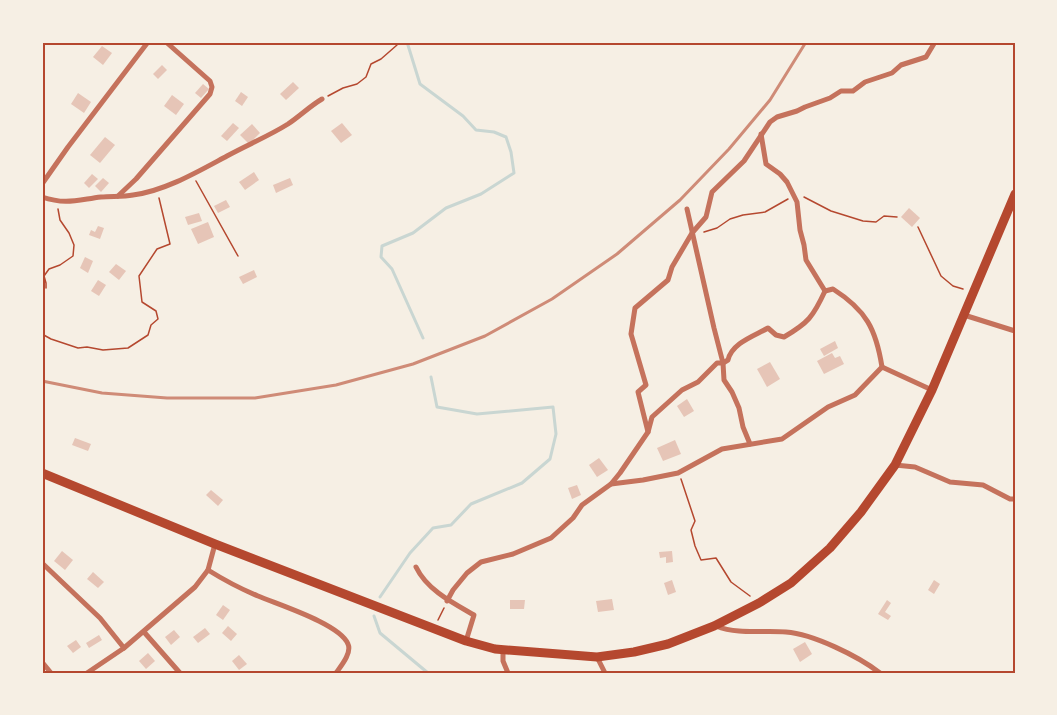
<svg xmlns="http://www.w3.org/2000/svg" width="1057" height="715" font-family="Montserrat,sans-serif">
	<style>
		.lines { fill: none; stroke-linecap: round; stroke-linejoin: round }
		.stream { stroke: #c9d6d2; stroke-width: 3 }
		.building { fill: #e6c5b7 }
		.path { stroke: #b5482f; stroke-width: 1.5 }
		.minor { stroke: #c5725c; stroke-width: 5 }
		.trunk { stroke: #b5482f; stroke-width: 9 }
		.rail { stroke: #cf8b77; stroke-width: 3 }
		.neatline { fill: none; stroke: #b5482f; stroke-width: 2 }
	</style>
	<rect width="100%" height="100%" fill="#f6efe4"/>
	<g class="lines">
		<!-- stream -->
		<g class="stream">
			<polyline points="407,42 420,84 463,116 476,130 494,132 506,137 511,152 514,173 481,194 446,208 413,233 382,246 381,257 392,269 423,338"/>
			<polyline points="380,597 410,553 433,528 451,525 471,504 522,483 550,459 556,434 553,407 477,414 437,407 431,377"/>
			<polyline points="374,616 380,633 428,673"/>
		</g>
	</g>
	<!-- building -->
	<g class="building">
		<polygon points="102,46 112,53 103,65 93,57"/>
		<polygon points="162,65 167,70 158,79 153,74"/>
		<polygon points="293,82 299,88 286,100 280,94"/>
		<polygon points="203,84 209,89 201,98 195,93"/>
		<polygon points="241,92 248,97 242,106 235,101"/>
		<polygon points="78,93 91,102 84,113 71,104"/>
		<polygon points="172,95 184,104 176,115 164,106"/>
		<polygon points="233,123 239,128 227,141 221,136"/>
		<polygon points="342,123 352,135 341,143 331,131"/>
		<polygon points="252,124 260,133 249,144 240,135"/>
		<polygon points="105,137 115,145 100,163 90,155"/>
		<polygon points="254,172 259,180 245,190 239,182"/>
		<polygon points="92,174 98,179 89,188 84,183"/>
		<polygon points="103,178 109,183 101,192 95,186"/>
		<polygon points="290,178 293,185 276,193 273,185"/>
		<polygon points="226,200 230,207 218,213 214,206"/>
		<polygon points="909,208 920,218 912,227 901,217"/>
		<polygon points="199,213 202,221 188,225 185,217"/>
		<polygon points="208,222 214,237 198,244 191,229"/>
		<polygon points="98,226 104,228 100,239 89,235 91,230 95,232"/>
		<polygon points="85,257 93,261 88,273 80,268"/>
		<polygon points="116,264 126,271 119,280 109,272"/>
		<polygon points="254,270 257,277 243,284 239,277"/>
		<polygon points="98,280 106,285 99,296 91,291"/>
		<polygon points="835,341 838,348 824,356 820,349"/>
		<polygon points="832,353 835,358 840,356 844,364 824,374 817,361"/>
		<polygon points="770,362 780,379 767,387 757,369"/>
		<polygon points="687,399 694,411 684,417 677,406"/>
		<polygon points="75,438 91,444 88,451 72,445"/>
		<polygon points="675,440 681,454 663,461 657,448"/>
		<polygon points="599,458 608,470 597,477 589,465"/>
		<polygon points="577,485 581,495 572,499 568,488"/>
		<polygon points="211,490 223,500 218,506 206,495"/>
		<polygon points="62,551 73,560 65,570 54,561"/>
		<polygon points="672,551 673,562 666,563 666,557 660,558 659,552"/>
		<polygon points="93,572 104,582 98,588 87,579"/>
		<polygon points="672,580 676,592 668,595 664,583"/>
		<polygon points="934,580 940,584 934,594 928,590"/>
		<polygon points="612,599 614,610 598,612 596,601"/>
		<polygon points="510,600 525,600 524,609 510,609"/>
		<polygon points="887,600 891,603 885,612 891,616 888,620 878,614"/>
		<polygon points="223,605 230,610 223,620 216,615"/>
		<polygon points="228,626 237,634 231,641 222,633"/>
		<polygon points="205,628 210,634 198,643 193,637"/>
		<polygon points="174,630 180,637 171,645 165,637"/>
		<polygon points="99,635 102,640 89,648 86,643"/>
		<polygon points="76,640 81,647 73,653 67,646"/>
		<polygon points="805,642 812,654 800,662 793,649"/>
		<polygon points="148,653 155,661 146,669 139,661"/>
		<polygon points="239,655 247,664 239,670 232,661"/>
	</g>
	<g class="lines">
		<!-- path -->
		<g class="path">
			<polyline points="328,96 343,88 357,84 366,77 371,64 381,59 397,45"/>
			<polyline points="196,181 238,256"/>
			<polyline points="804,197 831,211 863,221 876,222 884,216 897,217"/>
			<polyline points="918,227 941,276 953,286 963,289"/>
			<polyline points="704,232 717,228 730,219 743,215 765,212 788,199"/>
			<polyline points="46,288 46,283 44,276 49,269 60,265 73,256 74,245 69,233 60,220 58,209"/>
			<polyline points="42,334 51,339 78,348 87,347 103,350 128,348 148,335 151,325 158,319 156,311 142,302 139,276 157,249 170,244 159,198"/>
			<polyline points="681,479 695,521 691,530 695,546 701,560 716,558 731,582 750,596"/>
			<polyline points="438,620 444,608"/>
		</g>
		<!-- minor -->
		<g class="minor">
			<path d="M761,134L766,164L780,174L787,182L797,202L800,230L804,245L806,260L825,291L833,289C866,310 876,329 882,367"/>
			<polyline points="42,184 68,147 148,42"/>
			<polyline points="118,196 136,179 210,94 212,87 210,81 166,42"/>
			<path d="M42,197C66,205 77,200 101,197C112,196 123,197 133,195C165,191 199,171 227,156C247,145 269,136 288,124C300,116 310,106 322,99"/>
			<polyline points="687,209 714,328 723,363 724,380 732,392 739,408 743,427 750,444"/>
			<polyline points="964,315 1015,331"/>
			<polyline points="648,432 638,392 646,385 631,334 635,308 668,280 672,267 692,233 706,217 712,192 744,161 770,122 777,117 797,111 805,107 830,98 841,91 853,91 865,82 892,73 901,65 926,57 935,42"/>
			<polyline points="895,465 915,467 950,482 983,485 1010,499 1015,499"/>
			<polyline points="611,484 643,480 678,473 722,449 782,439 828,407 855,395 882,367 932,390"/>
			<polyline points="42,563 100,618 124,648"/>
			<path d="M416,567C427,590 453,603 474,615L466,641"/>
			<path d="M208,570C224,580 241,589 258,596C279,605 340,624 348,644C352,653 341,666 336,673"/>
			<path d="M447,601L453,590L467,573L481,562L513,554L551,538L573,518L582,505L611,484L620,473L648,432L652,417L682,390L698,382L717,363H723L728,360C732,343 754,336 768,328L776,335L784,337C808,323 813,317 825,291"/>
			<path d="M716,626C739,635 762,630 786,632C813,634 858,656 880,673"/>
			<polyline points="144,632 180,673"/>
			<polyline points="503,650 503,661 508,673"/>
			<polyline points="597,657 605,673"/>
			<polyline points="42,662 51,673"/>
			<polyline points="87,673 124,648 195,587 208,570 215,544"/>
		</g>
		<!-- trunk -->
		<polyline class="trunk" points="42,473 215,544 466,641 495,649 597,657 634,652 668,644 714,626 759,603 791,583 830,548 861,512 895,465 932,390 1015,194"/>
		<!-- rail -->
		<polyline class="rail" points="42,381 102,393 167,398 255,398 336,385 413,364 485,336 552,299 617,254 680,200 729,149 770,100 806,42"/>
	</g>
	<!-- border -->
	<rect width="1057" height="715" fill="none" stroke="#f6efe4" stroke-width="87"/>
	<rect x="44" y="44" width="970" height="628" class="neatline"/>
</svg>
